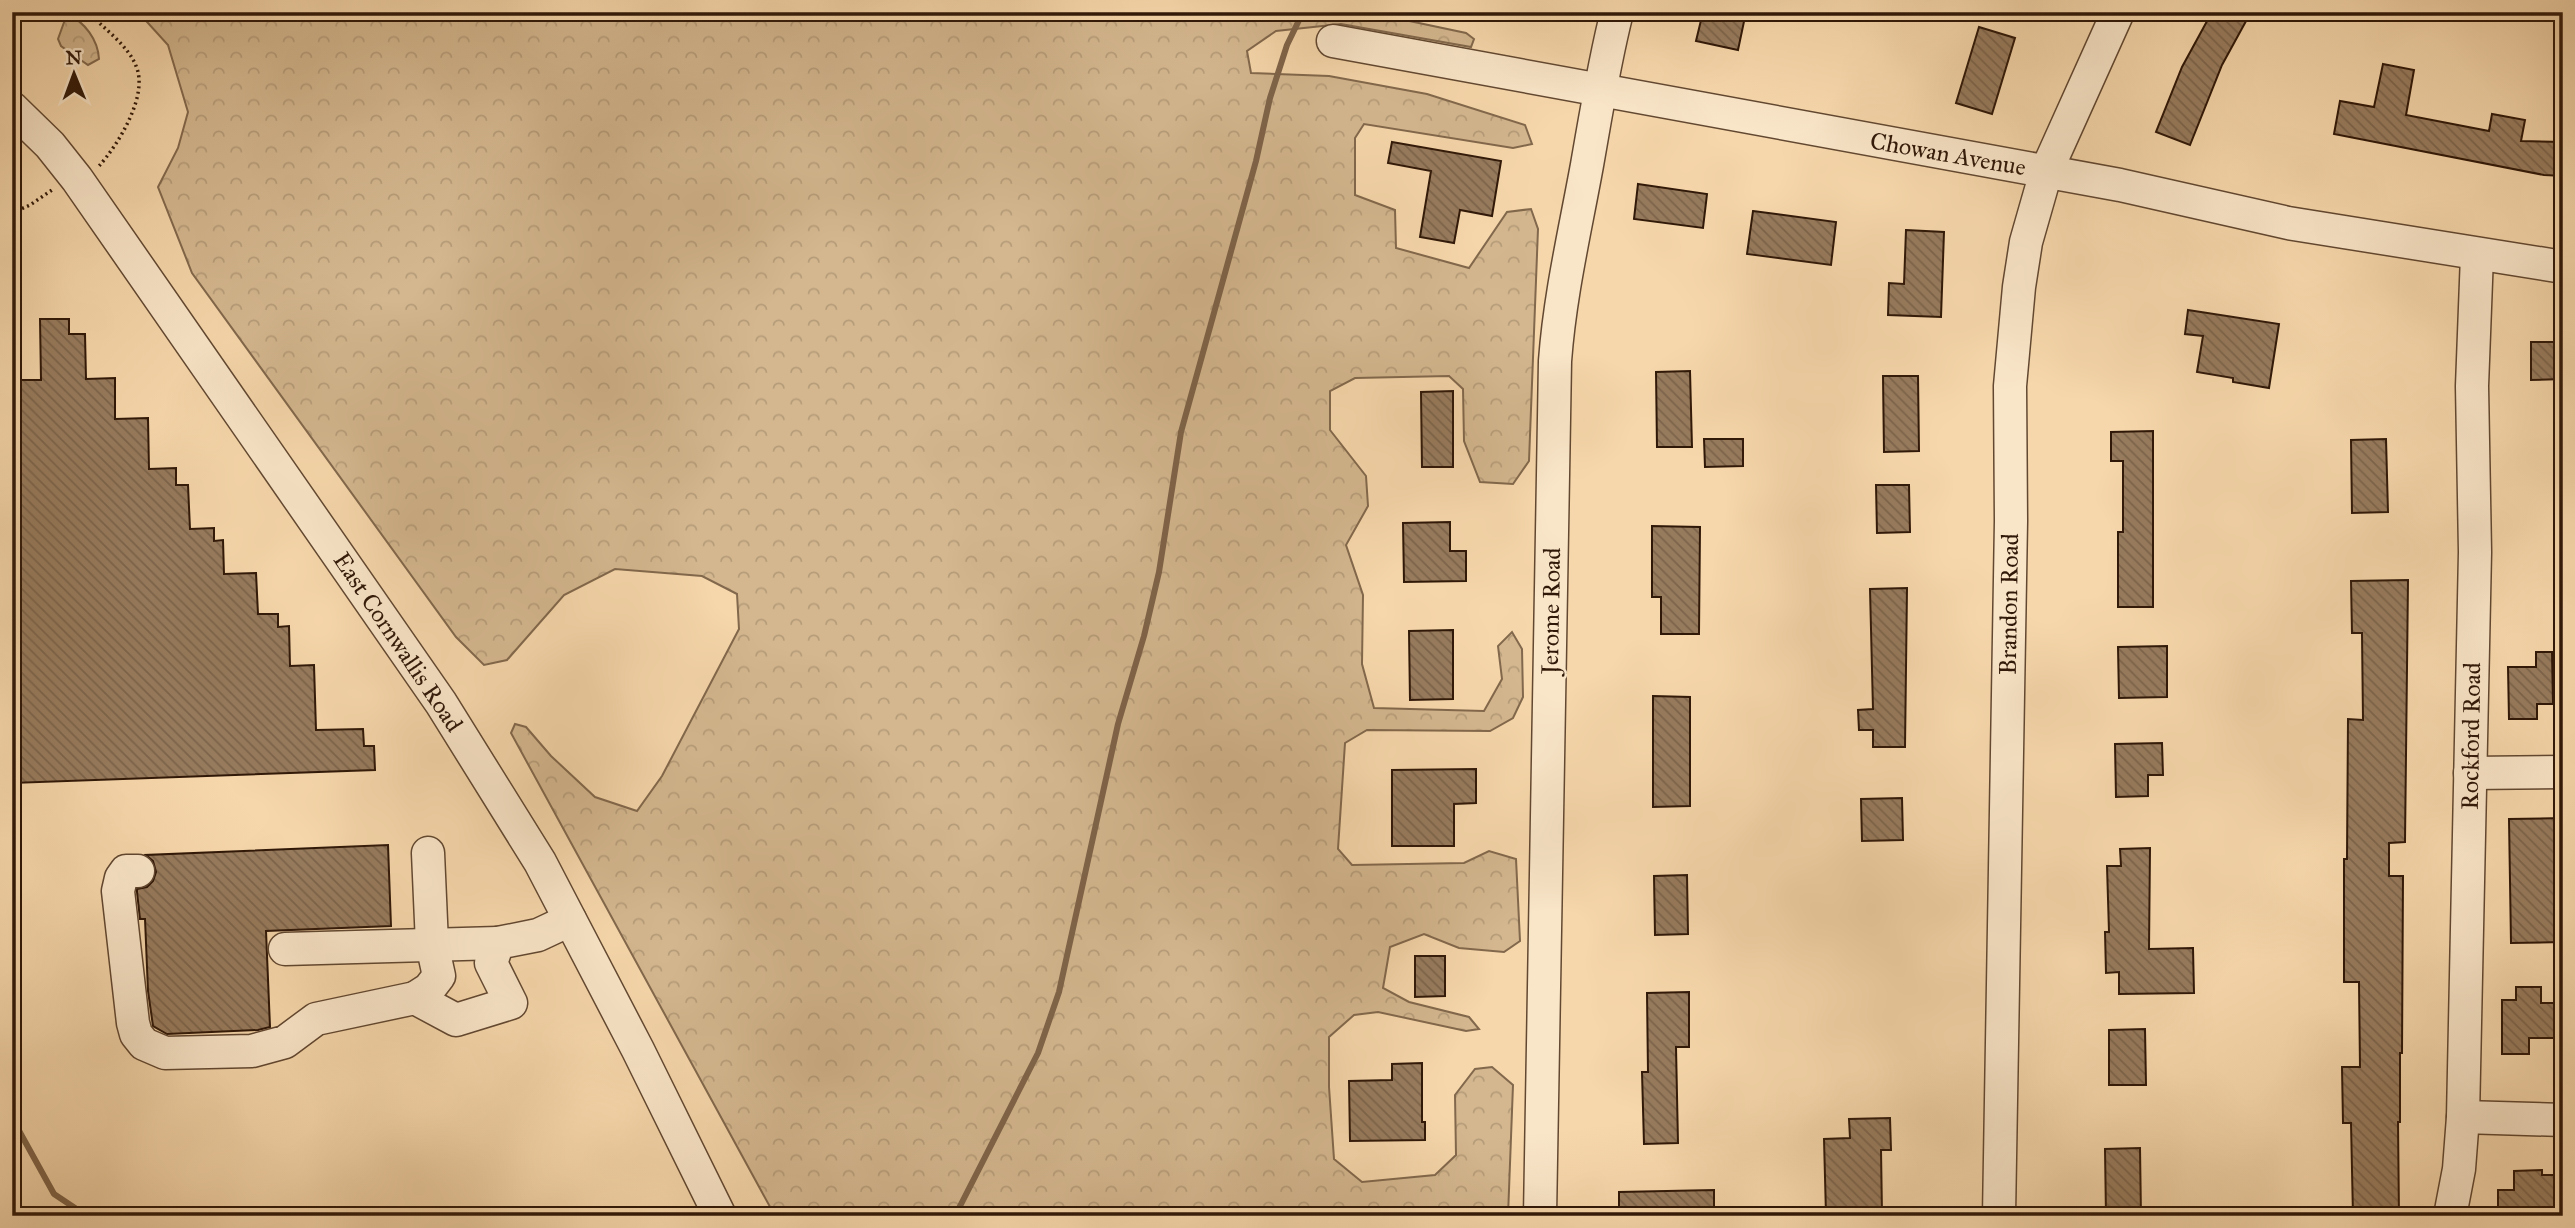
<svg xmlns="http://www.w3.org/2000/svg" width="2575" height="1228" font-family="'IM FELL Great Primer',serif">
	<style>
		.forest { fill: url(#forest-crowns); stroke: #82684c; stroke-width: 2 }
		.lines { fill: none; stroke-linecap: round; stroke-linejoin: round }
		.stream { stroke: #7f6449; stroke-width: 6 }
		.building { fill: url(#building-back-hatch); stroke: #301808; stroke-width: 2 }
		.minor-casing { stroke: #624831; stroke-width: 35 }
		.path { stroke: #301808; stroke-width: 3.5; stroke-dasharray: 2 3.5; stroke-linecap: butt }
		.minor { stroke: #f9e5c8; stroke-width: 32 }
		.labels { text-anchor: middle; stroke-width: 5; stroke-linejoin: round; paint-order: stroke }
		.street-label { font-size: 24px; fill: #301808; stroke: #f9e5c8 }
	</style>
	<defs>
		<pattern id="forest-crowns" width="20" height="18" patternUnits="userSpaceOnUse" patternTransform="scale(1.75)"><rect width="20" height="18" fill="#d4b78f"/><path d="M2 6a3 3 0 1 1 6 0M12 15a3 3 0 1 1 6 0" fill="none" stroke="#b69d7a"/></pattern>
		<pattern id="building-back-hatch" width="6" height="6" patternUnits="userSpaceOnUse" patternTransform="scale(1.75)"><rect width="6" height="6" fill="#977b5d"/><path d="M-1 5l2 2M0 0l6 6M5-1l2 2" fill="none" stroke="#7c644b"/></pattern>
	</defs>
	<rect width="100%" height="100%" fill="#f6d7ab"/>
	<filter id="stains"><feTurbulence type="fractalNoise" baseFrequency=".00286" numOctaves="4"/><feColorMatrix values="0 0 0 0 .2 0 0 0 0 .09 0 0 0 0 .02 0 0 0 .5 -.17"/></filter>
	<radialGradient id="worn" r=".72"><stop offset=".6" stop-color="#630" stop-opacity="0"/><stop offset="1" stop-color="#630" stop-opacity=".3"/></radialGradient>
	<!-- forest -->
	<g class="forest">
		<polygon points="138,12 1367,12 1466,33 1474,39 1471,47 1341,24 1276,31 1247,51 1251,73 1329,76 1427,94 1525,125 1532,144 1513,148 1364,124 1355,138 1355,195 1395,210 1396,248 1469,268 1507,212 1531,209 1538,229 1529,461 1513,484 1480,482 1464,441 1463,389 1449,376 1355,378 1330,391 1330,430 1366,476 1368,506 1346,545 1363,595 1362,664 1374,708 1484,711 1502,679 1498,646 1512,632 1522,649 1523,697 1513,718 1490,731 1367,730 1345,743 1338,849 1352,865 1464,863 1489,851 1516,859 1520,941 1504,952 1459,948 1424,934 1390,947 1383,988 1409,1002 1469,1017 1479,1029 1466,1031 1378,1012 1354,1015 1329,1037 1329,1087 1334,1159 1362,1182 1435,1175 1456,1155 1455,1095 1475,1069 1492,1067 1513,1085 1508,1216 1462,1216 1457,1212 1359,1207 1342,1216 775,1216 511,733 515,724 526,727 551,756 595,797 637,811 662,776 739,629 737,594 702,576 615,569 564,595 507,660 484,665 456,637 192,273 158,187 178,148 188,112 168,45"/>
		<path d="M67,14C85,22 98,40 99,59L88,65L61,46L58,39Z"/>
	</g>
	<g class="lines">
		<!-- stream -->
		<g class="stream">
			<polyline points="12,1118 54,1194 87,1216"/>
			<polyline points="955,1216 1038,1053 1059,992 1118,724 1144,636 1159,572 1181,432 1256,161 1270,98 1287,45 1303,12"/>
		</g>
	</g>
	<!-- building -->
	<g class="building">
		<polygon points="1703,12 1746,12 1738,50 1696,41"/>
		<polygon points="2212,12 2251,12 2222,65 2190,145 2156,132 2182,67"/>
		<polygon points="1979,27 2015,38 1992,114 1956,103"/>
		<polygon points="2383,64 2414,70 2406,115 2489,131 2492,114 2525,120 2521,141 2563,142 2563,176 2544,175 2334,134 2340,101 2374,107"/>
		<polygon points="1392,142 1501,161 1492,216 1460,210 1454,243 1420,237 1431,171 1388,163"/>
		<polygon points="1638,184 1707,194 1703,228 1634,219"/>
		<polygon points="1753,211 1836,222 1831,265 1747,254"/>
		<polygon points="1906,230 1944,232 1941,317 1888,315 1889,283 1904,284"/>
		<polygon points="2188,310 2279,324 2269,388 2233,382 2233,378 2197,372 2203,336 2185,334"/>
		<polygon points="40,319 69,319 69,334 85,334 86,379 115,378 115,419 148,418 149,469 176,468 176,485 188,485 190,529 214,528 214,541 223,540 224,574 256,573 258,614 278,614 278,627 289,626 290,666 314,665 316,730 363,729 364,746 374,746 375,770 12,783 14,380 41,380"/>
		<polygon points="2531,342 2563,342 2563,379 2531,380"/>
		<polygon points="1690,371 1692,447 1657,447 1656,372"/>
		<polygon points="1883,376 1918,376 1919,451 1884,452"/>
		<polygon points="1453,391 1453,467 1422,467 1421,392"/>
		<polygon points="2153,431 2153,607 2118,607 2118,532 2123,532 2123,461 2111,461 2111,432"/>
		<polygon points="1704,439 1743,439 1743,466 1705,467"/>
		<polygon points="2386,439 2388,512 2352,513 2351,440"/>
		<polygon points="1876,485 1909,485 1910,532 1877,533"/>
		<polygon points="1450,522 1450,551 1466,551 1466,581 1404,582 1403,523"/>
		<polygon points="1652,526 1700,527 1699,634 1661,634 1661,597 1652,597"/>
		<polygon points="2408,580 2405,842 2389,843 2389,876 2403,876 2402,1053 2400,1053 2400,1122 2398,1122 2399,1216 2353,1216 2351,1123 2343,1123 2342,1067 2360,1067 2359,982 2344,982 2344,859 2347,859 2348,719 2363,720 2362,633 2352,633 2351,581"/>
		<polygon points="1907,588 1905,747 1873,747 1873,730 1859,730 1858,710 1873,709 1870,589"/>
		<polygon points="1453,630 1453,699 1410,700 1409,631"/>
		<polygon points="2167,646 2167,697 2119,698 2118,647"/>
		<polygon points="2536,652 2552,652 2553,704 2537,704 2537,719 2509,719 2508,667 2536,667"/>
		<polygon points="1653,696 1690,697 1690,806 1653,807"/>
		<polygon points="2162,743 2163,775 2148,775 2148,796 2116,797 2115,744"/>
		<polygon points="1476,769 1476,803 1454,804 1454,846 1392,846 1392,770"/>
		<polygon points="1902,798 1903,840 1862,841 1861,799"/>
		<polygon points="2563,818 2563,942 2511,943 2509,819"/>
		<polygon points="388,845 391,926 266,931 270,1027 258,1030 167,1034 153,1026 148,991 145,919 140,919 137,892 137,889 147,887 153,881 156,872 153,861 146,855"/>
		<polygon points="2150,848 2149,949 2193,948 2194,993 2119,994 2119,972 2106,973 2105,932 2109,932 2107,866 2121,866 2120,849"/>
		<polygon points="1687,875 1688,934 1655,935 1654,876"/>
		<polygon points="1415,956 1445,956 1445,996 1415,997"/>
		<polygon points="2516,987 2541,987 2541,1003 2558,1003 2558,1038 2529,1038 2529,1054 2502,1054 2502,1000 2516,1000"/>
		<polygon points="1689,992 1689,1047 1676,1047 1678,1143 1644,1144 1642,1072 1648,1072 1647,993"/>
		<polygon points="2145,1029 2146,1085 2109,1085 2109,1030"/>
		<polygon points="1422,1063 1422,1122 1425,1122 1425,1140 1350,1141 1349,1081 1392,1080 1392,1064"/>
		<polygon points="1890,1118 1891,1150 1881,1150 1882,1214 1826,1215 1824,1139 1850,1138 1849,1119"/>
		<polygon points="2140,1148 2141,1216 2106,1216 2105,1149"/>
		<polygon points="2542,1170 2542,1175 2563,1175 2563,1216 2498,1216 2498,1190 2514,1190 2514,1171"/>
		<polygon points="1714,1190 1714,1216 1619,1216 1619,1192"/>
	</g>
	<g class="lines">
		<!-- minor casing -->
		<g class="minor-casing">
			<g id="minor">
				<polyline points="1333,41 2120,185 2288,223 2563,267"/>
				<polyline points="12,108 50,145 77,179 441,703 540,862 638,1050 720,1216"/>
				<polyline points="2470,773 2563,772"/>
				<polyline points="138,871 126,871 121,878 118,891 133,1023 136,1034 144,1044 165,1053 252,1051 285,1042 316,1019 415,998 456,1020 511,1003 491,963 498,943 538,935 570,920"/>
				<polyline points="285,949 498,943"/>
				<polyline points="415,998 429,989 439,976 432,944 428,853"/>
				<polyline points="2463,1117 2563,1120"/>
				<path d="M1540,1216L1555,361C1560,294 1575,231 1587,165C1596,114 1604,63 1617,12"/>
				<polyline points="1999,1216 2011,521 2010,386 2019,287 2026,242 2046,172 2118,12"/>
				<polyline points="2450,1216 2459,1169 2463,1117 2475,552 2472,386 2477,255"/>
			</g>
		</g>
		<!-- path -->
		<g class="path">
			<path d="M88,12C103,28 128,45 136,66C149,95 118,145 99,166"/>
			<polyline points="12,213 30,205 52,190"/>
		</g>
		<!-- minor -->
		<use href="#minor" class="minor"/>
	</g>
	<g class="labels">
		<!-- street labels -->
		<g class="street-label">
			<text transform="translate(1948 154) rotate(10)" y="8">Chowan Avenue</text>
			<text transform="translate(2009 604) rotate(-89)" y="8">Brandon Road</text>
			<text transform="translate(1551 611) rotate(-89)" y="8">Jerome Road</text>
			<text transform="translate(398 642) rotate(56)" y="8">East Cornwallis Road</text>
			<text transform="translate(2471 736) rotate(-89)" y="8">Rockford Road</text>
		</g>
	</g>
	<!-- margin -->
	<rect width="2575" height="1228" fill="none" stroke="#f6d7ab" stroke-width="42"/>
	<rect x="14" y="14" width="2547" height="1200" fill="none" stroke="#301808" stroke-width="3.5"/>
	<rect x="21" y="21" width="2533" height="1186" fill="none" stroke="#301808" stroke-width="2"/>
	<!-- north arrow -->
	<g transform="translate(74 74) rotate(359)" stroke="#f9e5c8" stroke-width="5" paint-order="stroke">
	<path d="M0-5L12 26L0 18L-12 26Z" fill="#301808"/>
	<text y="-10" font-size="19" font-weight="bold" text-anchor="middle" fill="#301808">N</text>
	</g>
	<rect width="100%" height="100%" filter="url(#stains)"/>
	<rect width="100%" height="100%" fill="url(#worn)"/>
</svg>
